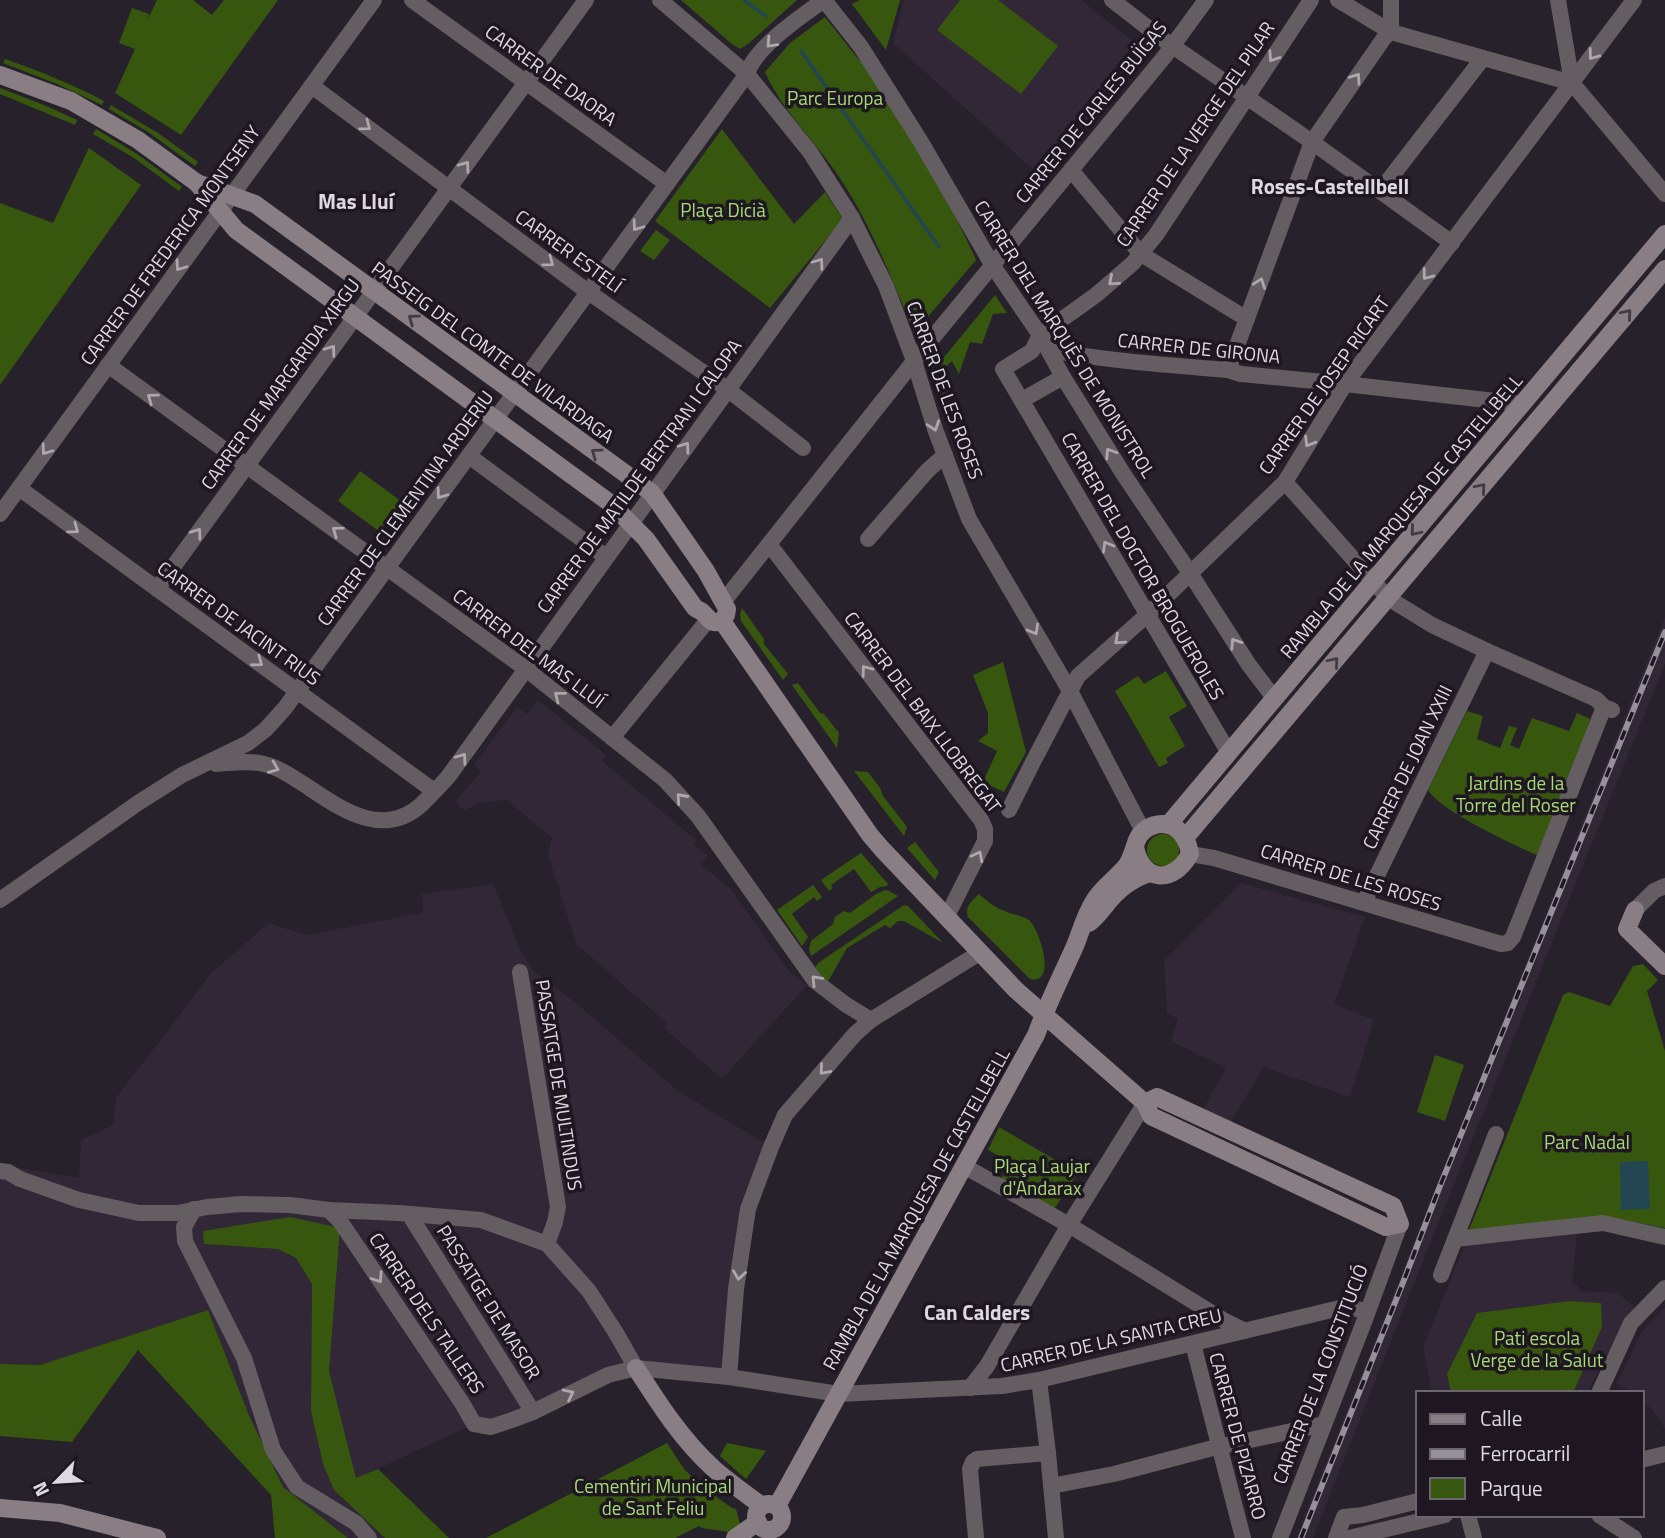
<svg xmlns="http://www.w3.org/2000/svg" width="1665" height="1538" font-family="'Titillium Web',sans-serif">
<rect width="100%" height="100%" fill="#27212c"/>
<g fill="#312737">
<polygon points="904,0 1081,0 1149,54 1046,181 893,43"/>
<polygon points="1665,617 1665,663 1403,1311 1313,1538 1296,1538"/>
<polygon points="538,700 606,755 602,761 696,840 694,844 708,856 701,865 731,889 789,971 807,985 722,1079 664,1028 667,1023 577,945 548,855 552,838 507,800 478,803 467,810 461,808 457,803 458,798 481,772 474,765 517,707 528,714"/>
<polygon points="1241,883 1365,917 1334,1004 1374,1020 1350,1097 1263,1067 1229,1126 1201,1113 1226,1068 1171,1041 1178,1019 1167,1013 1164,961"/>
<polygon points="493,884 520,950 535,972 576,1003 678,1091 771,1147 750,1213 729,1377 636,1368 533,1412 474,1424 356,1479 329,1371 340,1228 204,1231 204,1244 278,1249 296,1258 312,1284 311,1411 334,1490 385,1538 348,1538 283,1487 248,1413 208,1310 40,1365 0,1364 0,1165 79,1178 81,1140 113,1125 116,1098 212,972 269,923 306,935 423,913 422,894"/>
<polygon points="1577,1231 1572,1285 1578,1286 1579,1291 1618,1293 1636,1308 1612,1346 1587,1393 1432,1393 1423,1346 1467,1240"/>
<polygon points="1665,1307 1665,1429 1653,1410 1642,1400 1642,1393 1632,1393 1617,1383 1641,1333"/>
</g>
<g fill="#37570e">
<polygon points="157,0 193,0 212,15 224,0 278,0 181,135 115,93 135,49 119,43 132,8 149,14 148,19"/>
<polygon points="681,0 797,0 748,44 740,49 732,44"/>
<polygon points="860,0 900,0 886,50 852,4"/>
<polygon points="960,0 998,0 1058,46 1021,94 937,30"/>
<path d="M825,17l34,43 3,-3c40,66 83,132 114,203l-55,65 -10,1c-22,-55 -44,-110 -78,-158 -23,-32 -52,-60 -68,-96l25,-29z"/>
<path d="M5,59c34,12 67,25 99,42l-2,4 -45,-21 -54,-21z"/>
<polygon points="0,88 44,105 77,120 75,125 0,94"/>
<polygon points="111,105 158,133 198,162 195,166 148,132 109,109"/>
<polygon points="96,129 137,154 182,187 179,191 134,158 93,134"/>
<polygon points="722,129 794,224 825,192 843,219 770,308 655,221"/>
<polygon points="89,148 141,185 0,385 0,203 53,223"/>
<polygon points="656,230 670,240 654,260 640,251"/>
<path d="M995,295l12,18 -14,1 -11,30 -12,-2 -11,32 -7,-13c-12,8 -14,20 -7,32l-5,3 -8,-24z"/>
<polygon points="360,471 402,502 380,532 338,501"/>
<polygon points="742,608 764,639 764,644 788,674 783,680 741,621 740,614"/>
<polygon points="1003,662 1026,752 1004,792 983,782 997,751 978,741 988,733 988,713 973,675"/>
<polygon points="1166,671 1187,706 1169,717 1185,746 1166,758 1168,763 1159,767 1115,691 1138,676 1144,684"/>
<polygon points="798,683 820,713 824,714 839,733 837,748 792,685"/>
<path d="M1467,711l16,5 -6,23 23,9 9,-22 8,2 -7,17 9,4 13,-31 37,13 8,-18 13,6 -26,80 -23,58c-25,-11 -101,-46 -113,-67z"/>
<polygon points="854,771 868,772 880,788 883,796 907,827 904,836"/>
<circle cx="1163" cy="850" r="16"/>
<polygon points="915,842 939,872 935,880 907,848"/>
<polygon points="861,853 888,884 887,886 880,887 871,892 854,869 831,885 833,888 829,891 821,880"/>
<polygon points="813,885 822,897 817,901 814,897 792,914 808,937 802,946 777,910"/>
<polygon points="885,890 889,891 898,896 811,956 809,949 811,941 833,924 835,917 844,911 850,913 876,894"/>
<path d="M979,894c7,6 15,13 23,16 8,4 19,5 27,10 10,8 29,65 1,59l-62,-62c-4,-11 5,-17 11,-23z"/>
<polygon points="904,905 908,906 943,943 904,921 898,921 890,928 885,925 847,948 826,985 815,968 818,963"/>
<polygon points="1643,964 1658,980 1647,991 1665,1051 1665,1228 1620,1219 1469,1230 1563,995 1569,992 1610,1006 1633,966"/>
<polygon points="1435,1055 1464,1065 1445,1121 1417,1112"/>
<polygon points="999,1127 1078,1173 1054,1209 1001,1179 1010,1162 988,1150"/>
<polygon points="290,1217 340,1228 329,1371 356,1478 378,1469 449,1538 385,1538 334,1490 323,1464 311,1411 312,1284 296,1258 278,1249 204,1244 203,1231"/>
<polygon points="1570,1301 1601,1303 1602,1327 1573,1393 1451,1393 1447,1374 1477,1313"/>
<polygon points="208,1310 248,1413 283,1487 348,1538 275,1538 271,1495 138,1350 72,1442 0,1436 0,1364 40,1365"/>
<polygon points="667,1443 684,1469 701,1486 732,1508 736,1509 740,1524 729,1532 702,1528 699,1526 675,1538 486,1538"/>
<polygon points="727,1443 766,1451 746,1479 720,1456"/>
</g>
<polygon fill="#224752" points="1648,1161 1650,1209 1621,1210 1620,1162"/>
<g fill="none" stroke-linecap="round" stroke-linejoin="round">
<g stroke="#224752" stroke-width="3.5">
<polyline points="744,0 766,16"/>
<polyline points="801,51 939,247"/>
</g>
<g stroke="#645d61" stroke-width="16">
<polyline points="412,0 667,184"/>
<polyline points="660,0 747,74 810,152 852,218 886,286 914,361 935,429 969,519 1070,691 1143,831"/>
<polyline points="824,0 861,47 921,142 993,266 1040,335 1063,377 1124,475 1190,573 1249,665 1274,698"/>
<polyline points="1112,0 1161,38 1312,142 1452,243"/>
<polyline points="1338,0 1391,32 1572,83 1665,194"/>
<polyline points="1558,0 1572,83"/>
<polyline points="1391,32 1391,0"/>
<polyline points="312,86 584,289 727,389 803,448"/>
<polyline points="1071,170 1141,254 1247,319"/>
<polyline points="1381,190 1483,58"/>
<path d="M1049,350c59,11 119,15 179,20l13,4 104,10 177,20"/>
<polyline points="108,365 526,669 665,780 698,816 815,981 845,1004 871,1020"/>
<polyline points="1228,370 1312,142 1384,38 1391,32"/>
<polyline points="1022,400 1063,377"/>
<polyline points="469,456 606,557"/>
<polyline points="1285,482 1388,598 1432,625 1487,651 1596,699 1604,707 1612,710"/>
<polyline points="19,488 434,791"/>
<polyline points="0,514 374,0"/>
<polyline points="868,539 927,471 945,455"/>
<polyline points="769,544 981,820 985,829 985,841 947,916"/>
<polyline points="157,589 586,0"/>
<polyline points="723,602 930,341 1165,56 1206,0"/>
<polyline points="612,738 708,620"/>
<polyline points="1229,753 1003,369 1032,351 1040,335 1096,295 1133,263 1156,235 1311,0"/>
<path d="M216,764c16,-1 33,-4 48,0 17,4 33,16 47,25 34,23 74,49 111,15 9,-9 18,-18 26,-27l404,-559"/>
<polyline points="1009,810 1033,762 1078,676 1147,615 1285,482 1345,384 1634,0"/>
<polyline points="1190,854 1214,858 1501,944 1508,943 1513,937 1604,707"/>
<path d="M0,900l138,-97 44,-28 66,-32 17,-13 20,-22 462,-634c8,-27 55,-58 77,-74"/>
<polyline points="1364,902 1487,651"/>
<polyline points="1635,910 1654,891 1665,886"/>
<polyline points="520,972 558,1207 555,1222 547,1244"/>
<polyline points="964,1166 1069,1225 1225,1321 1245,1331"/>
<polyline points="0,1171 8,1172 20,1179 79,1200 139,1213 178,1213 207,1207 241,1204 290,1205 329,1210 399,1213 481,1220 547,1244 589,1291 616,1333 636,1368"/>
<polyline points="194,1209 184,1227 185,1241 244,1358 273,1450 297,1487 356,1523 369,1538"/>
<polyline points="329,1210 340,1221 462,1403 474,1424 491,1427 512,1420 533,1412 608,1375 636,1368 729,1377 839,1394 1002,1386 1039,1380 1348,1306 1367,1312"/>
<polyline points="409,1214 533,1412"/>
<polyline points="1455,1239 1603,1223 1665,1237"/>
<polyline points="1441,1275 1496,1134"/>
<polyline points="1193,1344 1243,1538"/>
<polyline points="729,1377 736,1289 748,1209 771,1147 785,1115 855,1034 871,1020 981,952"/>
<polyline points="1039,1380 1048,1453 1056,1538"/>
<polyline points="970,1388 987,1366 1069,1225 1145,1103"/>
<polyline points="1599,1393 1631,1323 1665,1288"/>
<polyline points="1645,1459 1665,1454"/>
<polyline points="973,1462 970,1469 976,1538"/>
<polyline points="973,1462 977,1459 1048,1453"/>
<polyline points="1051,1486 1114,1474 1209,1449 1324,1424"/>
<polyline points="1468,1515 1474,1538"/>
<polyline points="1599,1515 1634,1538"/>
<polyline points="1280,1538 1364,1322 1400,1224"/>
<polyline points="1336,1538 1344,1517 1363,1515 1418,1501"/>
<polyline points="1349,1538 1445,1515"/>
</g>
<g stroke="#887e83" stroke-width="18">
<path d="M0,75l71,26 67,39 59,43 39,47 374,273 36,36 49,69c2,2 6,2 8,5 7,6 8,12 19,8"/>
<polyline points="197,183 255,204 652,493 706,571 727,609 726,615 722,621"/>
<polyline points="722,621 870,835 882,849 1016,990 1145,1103 1151,1116 1386,1227 1400,1224 1393,1206 1157,1097 1145,1103"/>
<polyline points="1168,825 1665,234"/>
<polyline points="1185,838 1665,269"/>
<polyline points="1635,910 1627,929 1665,966"/>
<path d="M1089,923c7,-5 11,-11 16,-17 12,-16 26,-27 45,-33"/>
<path d="M636,1368c23,36 46,72 78,101 15,13 32,25 48,37"/>
<circle cx="769" cy="1517" r="13"/>
<path d="M777,1506l259,-471c11,-30 26,-60 39,-89 6,-15 10,-31 19,-45 8,-14 23,-23 33,-36 5,-8 7,-17 10,-25 6,-14 24,-20 37,-13 10,6 14,15 16,27 -17,31 -48,28 -55,-7"/>
<polyline points="0,1508 60,1513 157,1538"/>
<polyline points="735,1538 758,1522"/>
</g>
<defs>
<polyline id="rail" points="1301,1538 1404,1280 1438,1191 1665,632"/>
</defs>
<use href="#rail" stroke="#959099" stroke-width="6"/>
<use href="#rail" stroke="#1e1722" stroke-width="3.5" stroke-dasharray="10" stroke-linecap="butt"/>
</g>
<defs><path id="oneway-chevron" d="M-2-3.5L2.5 0L-2 3.5" fill="none" stroke-width="1.6" stroke-linecap="round" stroke-linejoin="round" transform="scale(1.75)"/></defs>
<g stroke="#ada7ae">
<use href="#oneway-chevron" transform="translate(771 43) rotate(133)"/>
<use href="#oneway-chevron" transform="translate(1593 55) rotate(127)"/>
<use href="#oneway-chevron" transform="translate(1273 57) rotate(124)"/>
<use href="#oneway-chevron" transform="translate(1356 78) rotate(-55)"/>
<use href="#oneway-chevron" transform="translate(366 126) rotate(37)"/>
<use href="#oneway-chevron" transform="translate(465 166) rotate(-54)"/>
<use href="#oneway-chevron" transform="translate(637 226) rotate(126)"/>
<use href="#oneway-chevron" transform="translate(549 262) rotate(37)"/>
<use href="#oneway-chevron" transform="translate(819 263) rotate(-54)"/>
<use href="#oneway-chevron" transform="translate(180 266) rotate(126)"/>
<use href="#oneway-chevron" transform="translate(1427 275) rotate(127)"/>
<use href="#oneway-chevron" transform="translate(1113 281) rotate(139)"/>
<use href="#oneway-chevron" transform="translate(1260 283) rotate(-70)"/>
<use href="#oneway-chevron" transform="translate(331 350) rotate(-54)"/>
<use href="#oneway-chevron" transform="translate(152 398) rotate(-144)"/>
<use href="#oneway-chevron" transform="translate(934 426) rotate(72)"/>
<use href="#oneway-chevron" transform="translate(1309 442) rotate(121)"/>
<use href="#oneway-chevron" transform="translate(685 447) rotate(-54)"/>
<use href="#oneway-chevron" transform="translate(46 450) rotate(126)"/>
<use href="#oneway-chevron" transform="translate(1110 453) rotate(-122)"/>
<use href="#oneway-chevron" transform="translate(441 494) rotate(126)"/>
<use href="#oneway-chevron" transform="translate(74 529) rotate(36)"/>
<use href="#oneway-chevron" transform="translate(337 531) rotate(-144)"/>
<use href="#oneway-chevron" transform="translate(197 533) rotate(-54)"/>
<use href="#oneway-chevron" transform="translate(1107 546) rotate(-120)"/>
<use href="#oneway-chevron" transform="translate(1034 630) rotate(60)"/>
<use href="#oneway-chevron" transform="translate(1119 640) rotate(138)"/>
<use href="#oneway-chevron" transform="translate(1235 643) rotate(-123)"/>
<use href="#oneway-chevron" transform="translate(258 662) rotate(36)"/>
<use href="#oneway-chevron" transform="translate(866 670) rotate(-127)"/>
<use href="#oneway-chevron" transform="translate(559 696) rotate(-142)"/>
<use href="#oneway-chevron" transform="translate(462 758) rotate(-54)"/>
<use href="#oneway-chevron" transform="translate(274 768) rotate(22)"/>
<use href="#oneway-chevron" transform="translate(681 798) rotate(-132)"/>
<use href="#oneway-chevron" transform="translate(978 856) rotate(-63)"/>
<use href="#oneway-chevron" transform="translate(816 980) rotate(-134)"/>
<use href="#oneway-chevron" transform="translate(824 1070) rotate(131)"/>
<use href="#oneway-chevron" transform="translate(739 1275) rotate(98)"/>
<use href="#oneway-chevron" transform="translate(378 1278) rotate(56)"/>
<use href="#oneway-chevron" transform="translate(569 1394) rotate(-26)"/>
</g>
<g stroke="#433b44">
<use href="#oneway-chevron" transform="translate(1627 314) rotate(-50)"/>
<use href="#oneway-chevron" transform="translate(413 319) rotate(-144)"/>
<use href="#oneway-chevron" transform="translate(596 453) rotate(-144)"/>
<use href="#oneway-chevron" transform="translate(1481 488) rotate(-50)"/>
<use href="#oneway-chevron" transform="translate(1415 531) rotate(130)"/>
<use href="#oneway-chevron" transform="translate(1334 662) rotate(-50)"/>
</g>
<g text-anchor="middle" stroke-width="7" stroke-linejoin="round" paint-order="stroke">
<g font-size="19" fill="#ddd9e1" stroke="#1e1722">
<text transform="translate(551 75) rotate(36)" y="7">CARRER DE DAORA</text>
<text transform="translate(1091 112) rotate(-51)" y="7">CARRER DE CARLES BUÏGAS</text>
<text transform="translate(1195 134) rotate(-56)" y="7">CARRER DE LA VERGE DEL PILAR</text>
<text transform="translate(170 245) rotate(-54)" y="7">CARRER DE FREDERICA MONTSENY</text>
<text transform="translate(569 251) rotate(36)" y="7">CARRER ESTELÍ</text>
<text transform="translate(1065 339) rotate(58)" y="7">CARRER DEL MARQUÈS DE MONISTROL</text>
<text transform="translate(1199 348) rotate(6)" y="7">CARRER DE GIRONA</text>
<text transform="translate(493 352) rotate(36)" y="7">PASSEIG DEL COMTE DE VILARDAGA</text>
<text transform="translate(280 384) rotate(-54)" y="7">CARRER DE MARGARIDA XIRGU</text>
<text transform="translate(1324 385) rotate(-55)" y="7">CARRER DE JOSEP RICART</text>
<text transform="translate(945 390) rotate(70)" y="7">CARRER DE LES ROSES</text>
<text transform="translate(639 476) rotate(-54)" y="7">CARRER DE MATILDE BERTRAN I CALOPA</text>
<text transform="translate(405 508) rotate(-54)" y="7">CARRER DE CLEMENTINA ARDERIU</text>
<text transform="translate(1401 516) rotate(-50)" y="7">RAMBLA DE LA MARQUESA DE CASTELLBELL</text>
<text transform="translate(1143 566) rotate(60)" y="7">CARRER DEL DOCTOR BROGUEROLES</text>
<text transform="translate(239 623) rotate(36)" y="7">CARRER DE JACINT RIUS</text>
<text transform="translate(529 648) rotate(37)" y="7">CARRER DEL MAS LLUÍ</text>
<text transform="translate(923 712) rotate(53)" y="7">CARRER DEL BAIX LLOBREGAT</text>
<text transform="translate(1407 767) rotate(-64)" y="7">CARRER DE JOAN XXIII</text>
<text transform="translate(1351 877) rotate(17)" y="7">CARRER DE LES ROSES</text>
<text transform="translate(559 1085) rotate(81)" y="7">PASSATGE DE MULTINDUS</text>
<text transform="translate(916 1209) rotate(-61)" y="7">RAMBLA DE LA MARQUESA DE CASTELLBELL</text>
<text transform="translate(489 1302) rotate(58)" y="7">PASSATGE DE MASOR</text>
<text transform="translate(427 1313) rotate(56)" y="7">CARRER DELS TALLERS</text>
<text transform="translate(1111 1340) rotate(-13)" y="7">CARRER DE LA SANTA CREU</text>
<text transform="translate(1320 1374) rotate(-69)" y="7">CARRER DE LA CONSTITUCIÓ</text>
<text transform="translate(1238 1436) rotate(75)" y="7">CARRER DE PIZARRO</text>
</g>
<g font-size="19" fill="#a7dc72" stroke="#1e1722">
<text x="835" y="105">Parc Europa</text>
<text x="723" y="217">Plaça Dicià</text>
<text x="1516" y="790">Jardins de la<tspan x="1516" dy="22">Torre del Roser</tspan></text>
<text x="1587" y="1149">Parc Nadal</text>
<text x="1042" y="1173">Plaça Laujar<tspan x="1042" dy="22">d'Andarax</tspan></text>
<text x="1537" y="1345">Pati escola<tspan x="1537" dy="22">Verge de la Salut</tspan></text>
<text x="653" y="1493">Cementiri Municipal<tspan x="653" dy="22">de Sant Feliu</tspan></text>
</g>
<g font-size="21" font-weight="bold" fill="#ddd9e1" stroke="#1e1722">
<text x="1330" y="194">Roses-Castellbell</text>
<text x="356" y="209">Mas Lluí</text>
<text x="977" y="1320">Can Calders</text>
</g>
</g>
<rect x="1416" y="1391" width="228" height="126" fill="#1e1722" stroke="#6a656e" stroke-width="2"/>
<rect x="1430" y="1414" width="35" height="10" fill="#887e83" stroke="#6a656e" stroke-width="2"/>
<text x="1480" y="1426" font-size="21" fill="#ddd9e1">Calle</text>
<rect x="1430" y="1449" width="35" height="10" fill="#959099" stroke="#6a656e" stroke-width="2"/>
<text x="1480" y="1461" font-size="21" fill="#ddd9e1">Ferrocarril</text>
<rect x="1430" y="1478" width="35" height="21" fill="#37570e" stroke="#6a656e" stroke-width="2"/>
<text x="1480" y="1496" font-size="21" fill="#ddd9e1">Parque</text>
<g transform="translate(56 1482) rotate(245)" stroke="#1e1722" stroke-width="5" paint-order="stroke">
<path d="M0-5L12 26L0 18L-12 26Z" fill="#ddd9e1"/>
<text y="-10" font-size="19" font-weight="bold" text-anchor="middle" fill="#ddd9e1">N</text>
</g>
</svg>
